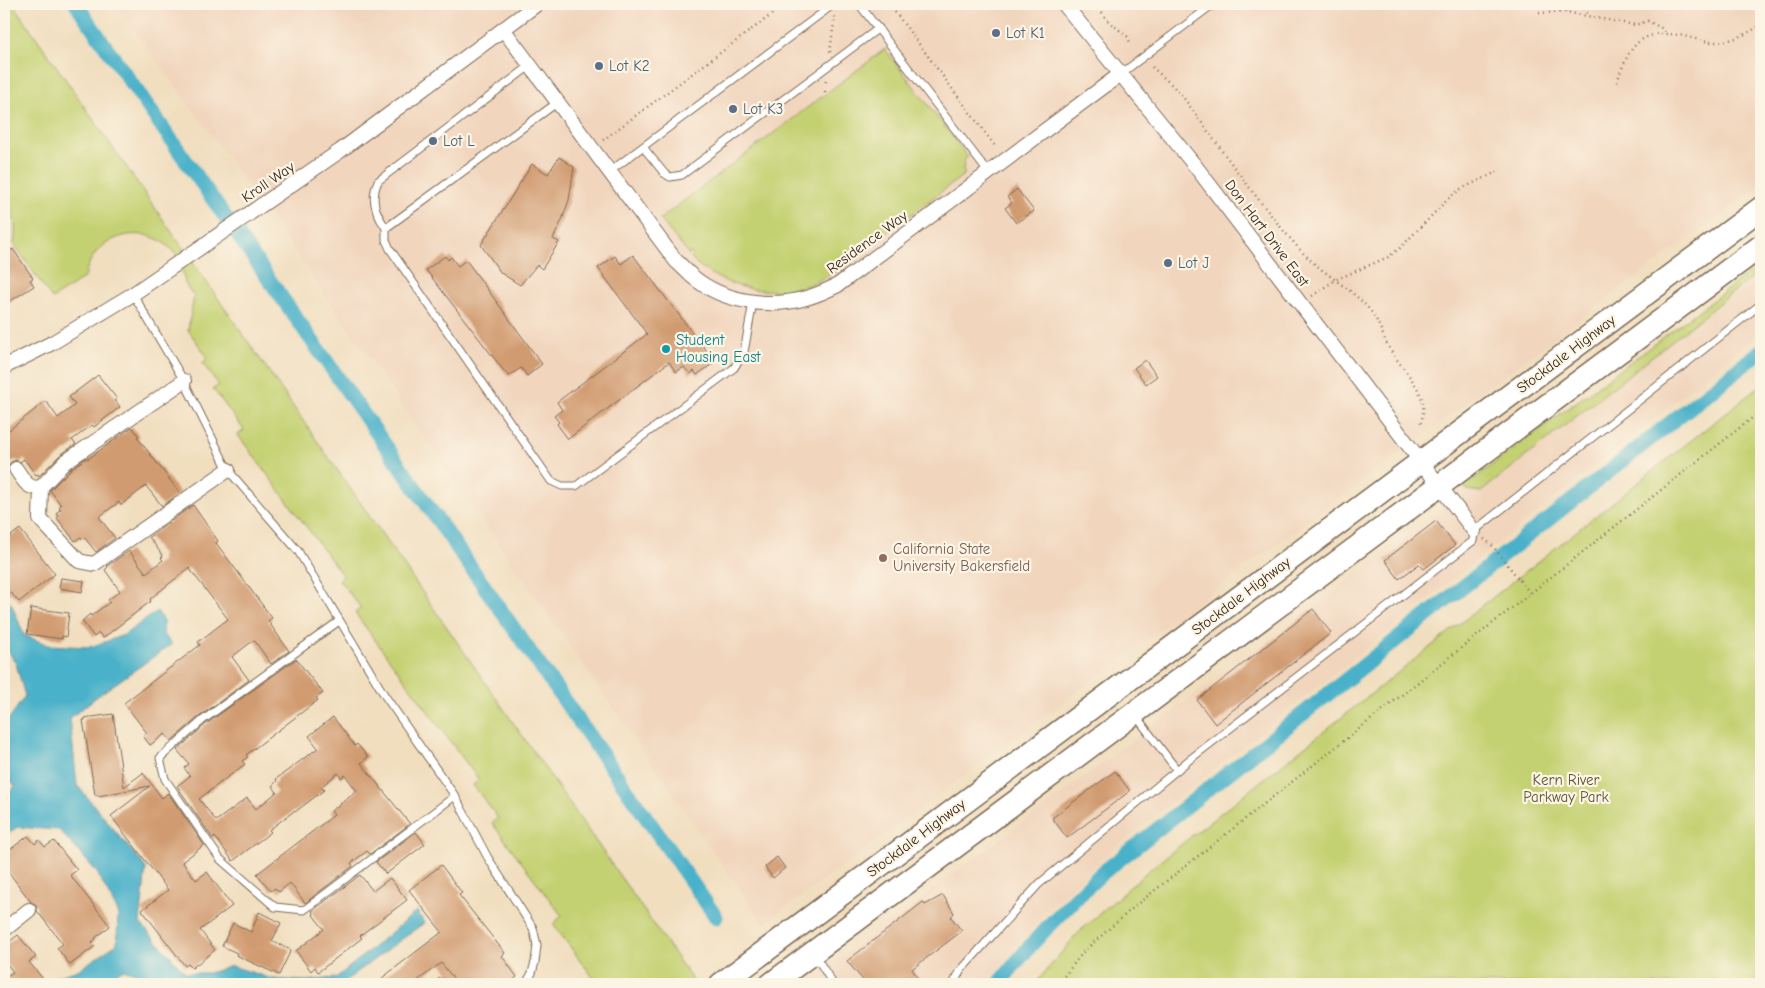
<svg xmlns="http://www.w3.org/2000/svg" width="1765" height="988" font-family="'Comic Neue',sans-serif">
<rect width="100%" height="100%" fill="#fcf5e5"/>
<filter id="ink" filterUnits="userSpaceOnUse"><feTurbulence type="fractalNoise" baseFrequency=".02" numOctaves="2"/><feDisplacementMap in="SourceGraphic" scale="10" xChannelSelector="R" yChannelSelector="G"/><feConvolveMatrix kernelMatrix="1 2 1 2 8 2 1 2 1" color-interpolation-filters="sRGB"/></filter>
<filter id="wash" filterUnits="userSpaceOnUse"><feTurbulence type="fractalNoise" baseFrequency=".0096" numOctaves="4" result="noise"/><feDisplacementMap in="SourceGraphic" scale="20" xChannelSelector="R" yChannelSelector="G"/><feGaussianBlur stdDeviation="1.12" result="paint"/><feColorMatrix in="noise" values="0 0 0 0 0 0 0 0 0 0 0 0 0 0 0 0 0 1.4 0 .05"/><feComposite in="paint" operator="in"/></filter>
<g filter="url(#wash)">
<rect width="100%" height="100%" fill="#f1debf"/>
<g fill="#f1d5bd">
<polygon points="115,4 1761,4 1761,185 764,924 254,193"/>
<polygon points="1761,275 1761,332 1489,551 1112,850 1047,910 985,984 805,984"/>
</g>
<g fill="#c4d172" stroke="#807e48">
<path d="M4,4h9l680,977 -4,3h-91l-45,-60 9,-8 -70,-93 6,-5 -25,-33 6,-5 -124,-167 6,-5 -22,-28 4,-4 -105,-141 6,-5 -31,-41 6,-4 -17,-22 6,-5 -20,-28 6,-34c-3,-4 -8,-9 -9,-13 -3,-13 -4,-24 -14,-34 -29,-29 -80,-12 -86,28l-33,22 -38,-55c3,-17 1,-30 -10,-44z"/>
<path d="M885,49l83,108 -4,3 -1,11 2,3 -123,92c-10,8 -21,14 -33,19 -39,13 -90,3 -118,-27l2,-3 -2,-2 -2,2 -29,-36z"/>
<polygon points="1761,264 1761,270 1481,492 1467,490 1464,486"/>
<polygon points="1761,385 1761,984 1035,984 1079,932 1149,870"/>
</g>
<polygon fill="#4ab1c9" stroke="#426e74" points="4,594 12,605 24,635 48,645 90,647 124,635 157,611 164,622 163,634 172,644 99,695 70,718 77,785 146,868 140,923 186,973 208,973 232,966 272,979 306,981 336,978 417,911 424,923 353,975 344,984 148,984 140,975 124,969 97,984 50,984 55,977 78,970 117,944 118,912 96,871 59,830 17,827 4,837 4,799 15,786 4,772 4,726 25,696 16,664 4,644"/>
<g fill="none" stroke-linecap="round" stroke-linejoin="round">
<g stroke="#4ab1c9" stroke-width="15">
<polyline points="76,4 716,917"/>
<path d="M999,984c32,-42 64,-74 102,-110l660,-523"/>
</g>
</g>
<g id="blocks">
<g fill="#d19b71">
<polygon points="559,157 574,167 569,200 562,220 553,239 559,242 542,269 537,265 520,285 501,273 481,245 532,164 548,174"/>
<polygon points="1017,189 1034,211 1016,223 1005,208 1012,203 1007,197"/>
<polygon points="13,249 33,278 30,280 34,286 4,305 4,255"/>
<polygon points="633,255 715,362 697,375 694,371 690,374 684,367 676,372 669,362 568,439 557,424 559,422 554,416 562,410 557,402 647,334 598,268 615,256 621,264"/>
<polygon points="445,256 448,260 451,257 458,266 466,260 542,364 527,376 521,368 509,376 504,371 426,270"/>
<polygon points="1145,360 1157,376 1146,384 1134,368"/>
<polygon points="98,375 117,399 115,400 120,407 94,427 92,425 72,440 76,444 59,456 39,476 38,474 36,475 24,459 20,462 16,460 11,462 8,466 8,471 4,475 4,434 46,401 58,418 75,405 69,397"/>
<polygon points="132,427 139,436 137,437 180,493 162,506 146,486 121,505 119,502 99,517 115,538 96,552 84,537 82,539 81,537 75,541 57,518 59,516 56,513 61,509 59,507 61,505 50,490 71,469 86,458 88,459"/>
<polygon points="193,505 218,541 216,543 272,618 268,621 289,651 271,664 254,640 232,657 249,680 200,716 171,741 165,734 150,745 143,736 147,733 124,703 200,645 198,642 228,619 189,568 150,599 151,601 103,638 99,633 94,637 82,621 90,614 91,616 110,602 108,600 120,591 105,570 108,567 107,566 129,551 146,573 163,560 161,558 163,556 149,537"/>
<polygon points="1436,521 1455,545 1424,569 1419,564 1399,579 1385,560"/>
<polygon points="20,529 55,574 19,602 11,593 9,594 4,587 4,541"/>
<polygon points="61,578 84,581 82,592 59,588"/>
<polygon points="31,608 69,613 66,637 62,636 62,639 27,634"/>
<polygon points="1313,609 1331,633 1215,724 1197,700"/>
<polygon points="296,659 323,693 316,698 318,700 246,755 248,757 242,761 245,764 199,799 216,821 247,798 256,809 277,792 272,786 277,781 276,779 318,748 309,736 333,717 355,746 357,744 368,757 361,763 410,824 370,854 367,851 351,863 353,866 305,903 290,883 279,892 275,888 271,891 257,874 334,815 331,811 357,791 345,775 341,778 338,773 321,787 324,790 295,812 294,811 269,830 271,832 233,861 215,837 213,839 177,786 190,776 184,768 189,764 177,750 206,724"/>
<polygon points="113,714 124,787 143,773 162,798 168,793 204,845 182,862 196,880 207,872 232,906 200,930 215,950 192,968 188,964 185,966 142,910 168,890 111,816 150,786 98,796 98,795 95,795 83,720 85,720 85,718"/>
<polygon points="1115,771 1130,791 1067,838 1052,818"/>
<polygon points="416,832 425,844 386,874 376,862"/>
<polygon points="28,836 35,844 39,840 45,847 54,841 77,870 70,875 110,926 95,938 96,939 92,943 95,946 70,965 57,948 63,944 37,911 36,905 31,902 4,866 4,854"/>
<polygon points="777,857 785,868 773,878 765,867"/>
<polygon points="441,865 462,893 459,895 505,953 502,956 517,977 508,984 458,984 441,963 413,984 387,984 382,978 442,932 409,890"/>
<polygon points="360,875 373,891 390,878 407,900 362,934 360,936 362,938 318,972 315,967 311,971 296,951 324,929 313,915 314,914 312,911"/>
<polygon points="943,895 954,913 951,917 962,931 912,969 922,984 866,984 847,961 923,902 925,905"/>
<polygon points="259,912 281,923 272,941 291,950 279,975 236,955 237,953 222,946 233,923 251,932"/>
<polygon points="18,935 36,957 29,962 43,979 36,984 4,984 4,978 13,972 4,960 4,946"/>
</g>
</g>
</g>
<g filter="url(#ink)">
<use href="#blocks" fill-opacity="0" stroke="#7b6956" stroke-width="1"/>
<g fill="none" stroke-linecap="round" stroke-linejoin="round">
<defs>
<g id="service">
<polyline points="859,4 988,172"/>
<path d="M531,65l-153,116c-8,17 -3,32 8,47l172,-126"/>
<polyline points="1122,73 1208,8 1216,4"/>
<polyline points="643,147 664,173 670,177 682,175 879,28"/>
<polyline points="609,172 834,4"/>
<polyline points="386,228 386,240 390,249 551,481 562,486 576,486 734,368 744,352 753,302"/>
<polyline points="133,294 184,381 228,470 298,551 385,696 455,796 488,858 533,928 537,945 535,962 532,973 526,984"/>
<polyline points="339,621 203,720 160,758 165,779 220,859 275,907 304,910 455,796"/>
<polyline points="1136,716 1177,770"/>
<polyline points="815,955 833,984"/>
<polyline points="441,982 443,984"/>
<polyline points="953,984 961,970 1039,884 1189,760 1473,541 1474,531 1761,304"/>
</g>
<g id="minor">
<polyline points="1064,4 1196,167 1474,531"/>
<path d="M503,29l173,232c6,5 11,11 17,16 30,25 76,32 113,21 11,-3 22,-8 32,-13l284,-212"/>
<polyline points="4,367 52,343 133,294 340,151 537,4"/>
<polyline points="184,381 65,462 41,487 40,519 79,561 94,564 228,470"/>
<path d="M16,469c7,10 12,22 25,18"/>
<polyline points="4,930 29,910"/>
</g>
<g id="primary">
<polyline points="721,984 1761,208"/>
<polyline points="771,984 1761,246"/>
</g>
</defs>
<use href="#service" stroke="#7b6956" stroke-width="9"/>
<use href="#minor" stroke="#7b6956" stroke-width="16"/>
<use href="#primary" stroke="#7b6956" stroke-width="25"/>
<g stroke="#7b6956" stroke-width="2.5" stroke-dasharray="1 4" stroke-linecap="butt">
<polyline points="889,4 995,146"/>
<polyline points="1096,4 1109,22 1127,36 1131,44"/>
<polyline points="1581,4 1589,16"/>
<polyline points="1566,12 1576,4"/>
<polyline points="1539,13 1566,12 1635,25 1648,21 1663,29 1666,33"/>
<polyline points="830,52 835,15"/>
<path d="M1152,67l21,19 10,11c38,52 76,107 120,156 20,21 47,34 66,56 9,10 13,25 19,37 10,19 31,36 35,58 1,8 -1,15 -3,22"/>
<path d="M1617,82c13,-38 23,-54 67,-46 9,2 20,6 30,6 18,0 32,-8 47,-17"/>
<polyline points="825,92 826,79"/>
<polyline points="603,140 786,4"/>
<polyline points="1312,296 1335,280 1388,257 1400,248 1450,197 1461,189 1501,170"/>
<polyline points="1484,539 1491,544 1530,593"/>
<polyline points="1058,984 1084,951 1135,906 1761,411"/>
</g>
<use href="#service" stroke="#fff" stroke-width="7"/>
<use href="#minor" stroke="#fff" stroke-width="14"/>
<use href="#primary" stroke="#fff" stroke-width="22"/>
</g>
</g>
<g fill="#5c6f8a" stroke="#fcf5e5" stroke-width="2">
<circle cx="996" cy="33" r="5"/>
<circle cx="599" cy="66" r="5"/>
<circle cx="733" cy="109" r="5"/>
<circle cx="433" cy="141" r="5"/>
<circle cx="1168" cy="263" r="5"/>
</g>
<circle fill="#0f9aa8" stroke="#fcf5e5" stroke-width="2" cx="666" cy="349" r="5"/>
<circle fill="#8d6e63" stroke="#fcf5e5" stroke-width="2" cx="883" cy="558" r="5"/>
<g text-anchor="middle" stroke-width="4.5" stroke-linejoin="round" paint-order="stroke">
<g font-size="15" fill="#4e5e75" stroke="#fcf5e5" text-anchor="start">
<text x="1006" y="38">Lot K1</text>
<text x="609" y="71">Lot K2</text>
<text x="743" y="114">Lot K3</text>
<text x="443" y="146">Lot L</text>
<text x="1178" y="268">Lot J</text>
</g>
<g font-size="15" fill="#3b2a1e" stroke="#fcf5e5">
<text transform="translate(268 182) rotate(-34)" y="5">Kroll Way</text>
<text transform="translate(1267 233) rotate(53)" y="5">Don Hart Drive East</text>
<text transform="translate(867 242) rotate(-36)" y="5">Residence Way</text>
<text transform="translate(1566 354) rotate(-37)" y="5">Stockdale Highway</text>
<text transform="translate(1241 596) rotate(-37)" y="5">Stockdale Highway</text>
<text transform="translate(916 838) rotate(-37)" y="5">Stockdale Highway</text>
</g>
<g font-size="15" fill="#0d838f" stroke="#fcf5e5" text-anchor="start">
<text x="676" y="345">Student<tspan x="676" dy="17">Housing East</tspan></text>
</g>
<g font-size="15" fill="#785e54" stroke="#fcf5e5" text-anchor="start">
<text x="893" y="554">California State<tspan x="893" dy="17">University Bakersfield</tspan></text>
</g>
<g font-size="15" fill="#5d5433" stroke="#fcf5e5">
<text x="1566" y="785">Kern River<tspan x="1566" dy="17">Parkway Park</tspan></text>
</g>
</g>
<rect width="1765" height="988" fill="none" stroke="#fcf5e5" stroke-width="20"/>
</svg>
